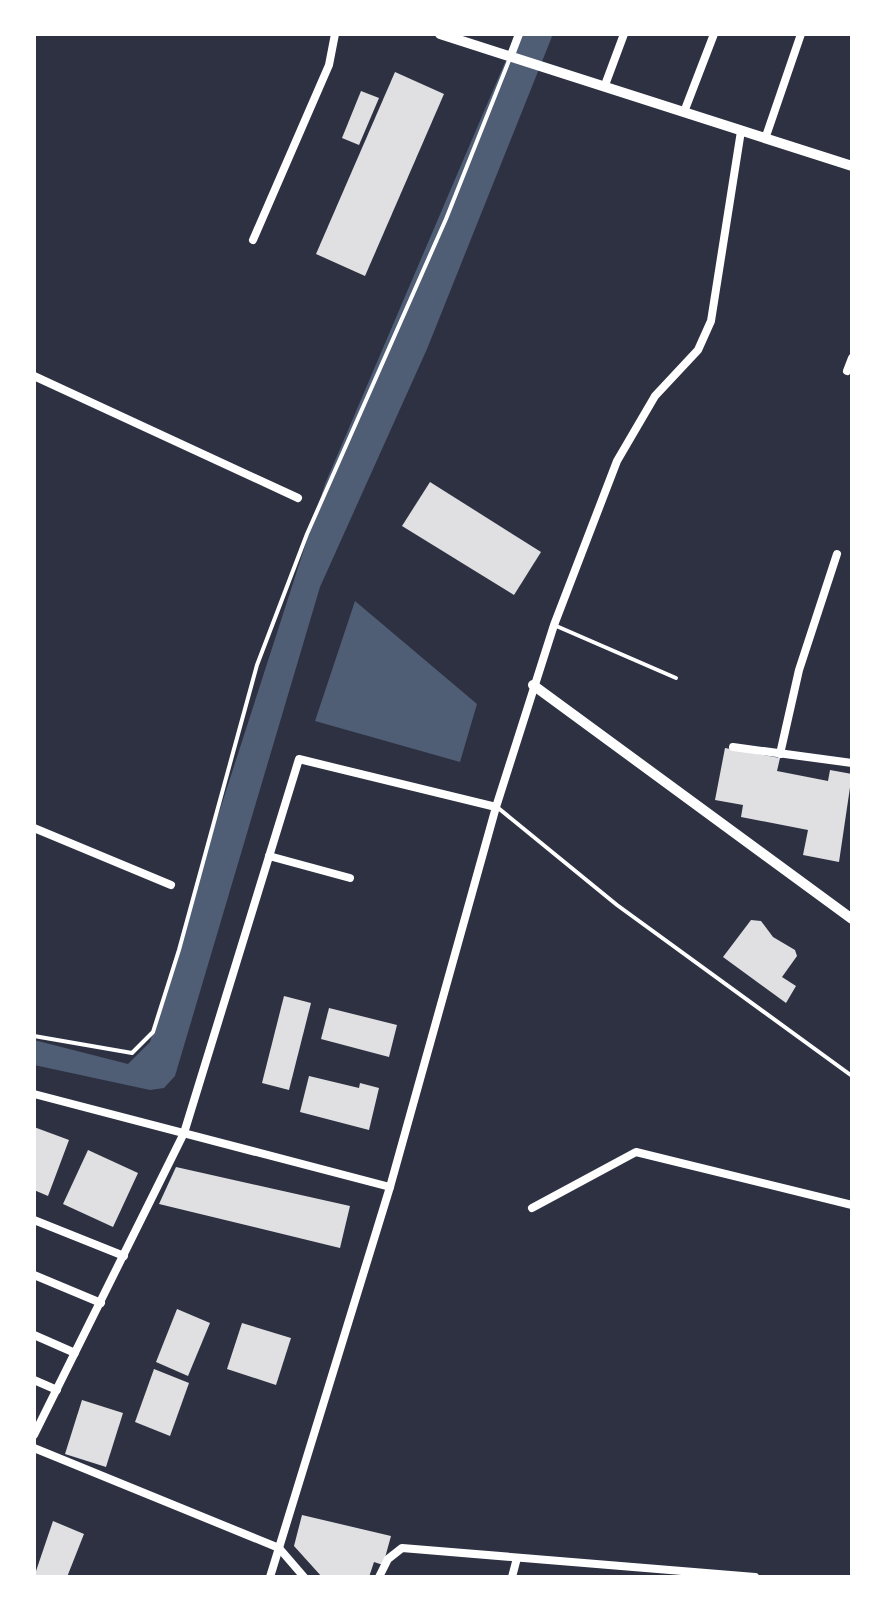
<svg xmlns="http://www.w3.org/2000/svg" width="886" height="1611" font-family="'Roboto Condensed',sans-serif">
<rect width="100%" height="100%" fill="#2d3142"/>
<g fill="#4f5d75">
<polygon points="517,34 553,34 427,349 320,587 175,1076 164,1088 150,1090 34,1065 34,1040 128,1064 150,1042 195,887 325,484"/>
<polygon points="355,601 477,704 460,762 315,721"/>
</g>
<g fill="#e0e0e3">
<polygon points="395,72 444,94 365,276 316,254"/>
<polygon points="361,91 379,98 359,145 342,138"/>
<polygon points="430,482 541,552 514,595 402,526"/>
<polygon points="725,748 780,758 777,771 828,781 830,770 852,774 839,862 803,855 808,830 741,817 743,805 715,800"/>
<polygon points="751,920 761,921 773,937 795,950 797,956 782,977 796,986 786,1003 723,957"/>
<polygon points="284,996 311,1003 289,1090 262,1083"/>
<polygon points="329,1008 397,1025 389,1057 321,1039"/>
<polygon points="309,1076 359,1088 360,1083 379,1088 369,1130 300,1112"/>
<polygon points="34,1127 69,1140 48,1196 34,1190"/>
<polygon points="88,1150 138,1173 113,1227 63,1204"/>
<polygon points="176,1167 350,1206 340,1248 159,1204"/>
<polygon points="177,1309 210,1323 188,1376 156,1362"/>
<polygon points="242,1323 291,1338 276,1385 227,1369"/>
<polygon points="154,1369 189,1383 170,1436 135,1422"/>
<polygon points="82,1400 123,1413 106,1467 65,1454"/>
<polygon points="302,1515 391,1536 383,1565 374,1562 369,1577 322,1577 294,1546"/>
<polygon points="53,1521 84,1534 67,1577 34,1577"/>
</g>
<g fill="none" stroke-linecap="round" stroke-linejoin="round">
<g stroke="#fff" stroke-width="4">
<polyline points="554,625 676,678"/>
<polyline points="497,807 617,905 852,1076"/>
<polyline points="34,1036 132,1053 153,1032 179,950 257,665 307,534 446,219 510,58"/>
</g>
<g stroke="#fff" stroke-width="8">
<polyline points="511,55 519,34"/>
<polyline points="605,85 624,34"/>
<polyline points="684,112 714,34"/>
<polyline points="765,139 801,34"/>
<polyline points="253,240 329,65 335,34"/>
<polyline points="847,371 852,358"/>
<polyline points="34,376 298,498"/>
<polyline points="733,747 852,763"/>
<polyline points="780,754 799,670 837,554"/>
<polyline points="34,828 171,885"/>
<polyline points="269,856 350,878"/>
<polyline points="34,1094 390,1187"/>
<polyline points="532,1208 636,1152 852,1205"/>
<polyline points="34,1220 124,1256"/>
<polyline points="34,1275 101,1303"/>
<polyline points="34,1335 75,1353"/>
<polyline points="34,1380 57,1390"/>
<polyline points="34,1435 184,1133 299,759 496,807"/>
<polyline points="34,1448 279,1548 304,1577"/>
<polyline points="270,1577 390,1187 496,807 554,625 617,461 655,396 698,350 711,321 741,131"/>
<polyline points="379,1577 388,1559 402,1548 755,1577"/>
<polyline points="512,1577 517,1558"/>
</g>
<g stroke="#fff" stroke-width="10">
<polyline points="440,34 852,166"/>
<polyline points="533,685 852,919"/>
</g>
</g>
<rect width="886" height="1611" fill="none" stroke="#ffffff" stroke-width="72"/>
</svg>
